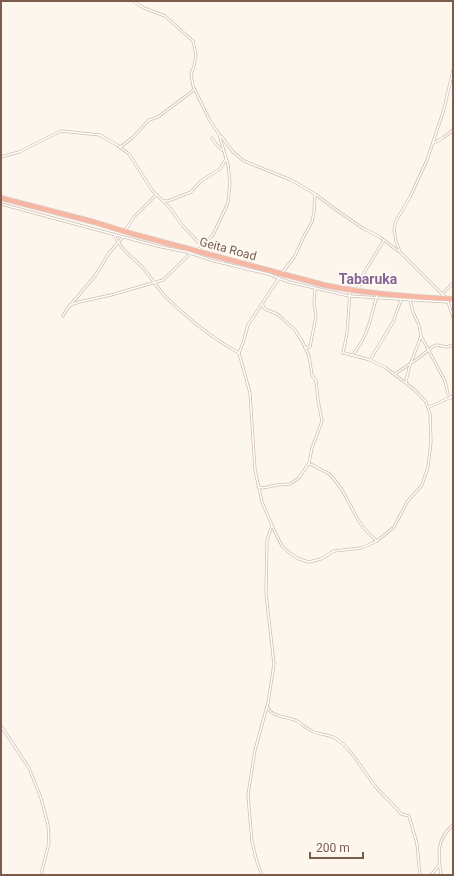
<svg xmlns="http://www.w3.org/2000/svg" width="454" height="876" font-family="Roboto,sans-serif">
<rect width="100%" height="100%" fill="#fdf6ec"/>
<g fill="none" stroke-linecap="round" stroke-linejoin="round">
<defs>
<g id="street">
<polyline points="133,1 144,8 165,16 193,41 196,55 194,66 191,74 193,86 209,119 219,134 228,165 230,182 228,203 213,235 198,250"/>
<polyline points="221,136 233,152 244,161 291,180 315,194 335,209 364,229 380,237 398,251"/>
<polyline points="212,138 216,144 222,150"/>
<polyline points="433,143 443,138 453,130"/>
<polyline points="119,147 122,146 133,137 149,120 158,117 194,90"/>
<polyline points="1,157 19,152 61,131 100,135 117,145 129,154 152,190 170,208 182,225 202,246"/>
<polyline points="164,201 168,201 191,192 201,181 220,169 226,159"/>
<polyline points="1,204 157,246 187,252 214,261 268,274 289,282 349,296 448,302"/>
<polyline points="125,231 133,218 156,195"/>
<path d="M114,234c5,14 17,22 27,32 9,9 15,20 23,29 23,23 46,42 75,58"/>
<polyline points="282,273 295,256 304,236 312,222 314,212 315,194"/>
<polyline points="358,289 365,271 384,240"/>
<polyline points="442,294 453,283"/>
<polyline points="445,297 400,252 396,241 394,229 396,221 410,197 427,160 444,109 453,70"/>
<polyline points="410,300 413,312 419,325 421,336 445,381 448,394 452,398"/>
<polyline points="448,302 453,317"/>
<polyline points="70,305 79,302 111,295 163,280 191,253"/>
<polyline points="63,316 67,309 95,276 109,253 123,237"/>
<polyline points="305,348 310,347 316,316 314,303 315,289"/>
<polyline points="343,353 347,333 350,291"/>
<path d="M352,355c16,-17 19,-38 25,-60"/>
<polyline points="370,360 393,322 401,300"/>
<polyline points="395,374 420,357 432,347 437,345 447,347 453,345"/>
<polyline points="406,382 409,368 421,336"/>
<polyline points="429,407 451,397"/>
<path d="M309,464c6,1 6,3 11,5 2,2 5,2 8,4 15,13 22,34 32,50 5,7 11,13 17,18"/>
<polyline points="258,487 263,488 277,485 290,484 299,478 309,463 312,448 322,421 318,400 316,381 312,375 309,356 302,341 295,330 285,321 277,314 265,309 262,304"/>
<polyline points="272,526 282,546 291,554 299,559 309,562 321,559 334,551 361,548 377,541 394,527 407,502 422,485 428,467 431,442 430,414 426,402 415,390 386,368 370,360 344,353"/>
<path d="M267,707c6,11 20,9 30,14 5,3 10,8 15,10 7,4 16,3 23,7 17,10 29,35 41,49 8,10 18,17 25,27l8,2 8,28 3,31"/>
<polyline points="1,726 29,768 41,798 48,825 49,843 41,875"/>
<polyline points="262,875 257,862 252,842 248,795 255,750 268,703 274,664 266,594 267,540 272,525 262,502 255,470 250,393 239,353 243,343 248,325 279,278"/>
<polyline points="431,875 440,864"/>
<path d="M441,875c-3,-20 -5,-36 12,-50"/>
</g>
<path id="highway" d="M1,198l93,24 39,12 191,51c43,9 85,12 129,14"/>
</defs>
<use href="#street" stroke="#d1beb0" stroke-width="3"/>
<use href="#highway" stroke="#dad1cd" stroke-width="6"/>
<use href="#street" stroke="#fff" stroke-width="1.5"/>
<use href="#highway" stroke="#f7b7a3" stroke-width="4.5"/>
</g>
<g text-anchor="middle" stroke-width="3.5" stroke-linejoin="round" paint-order="stroke">
<g font-size="12" fill="#7a5c4d" stroke="#fffaf3">
<text transform="translate(228 249) rotate(15)" y="4">Geita Road</text>
</g>
<g font-size="14" font-weight="bold" fill="#846695" stroke="#fffaf3">
<text x="368" y="284">Tabaruka</text>
</g>
</g>
<rect width="454" height="876" fill="none" stroke="#7a5c4d" stroke-width="4"/>
<path d="M310 852v6h53v-6" fill="none" stroke="#7a5c4d" stroke-width="2"/>
<text x="316" y="852" font-size="12" fill="#7a5c4d" stroke="#fffaf3" stroke-width="3" paint-order="stroke">200 m</text>
</svg>
